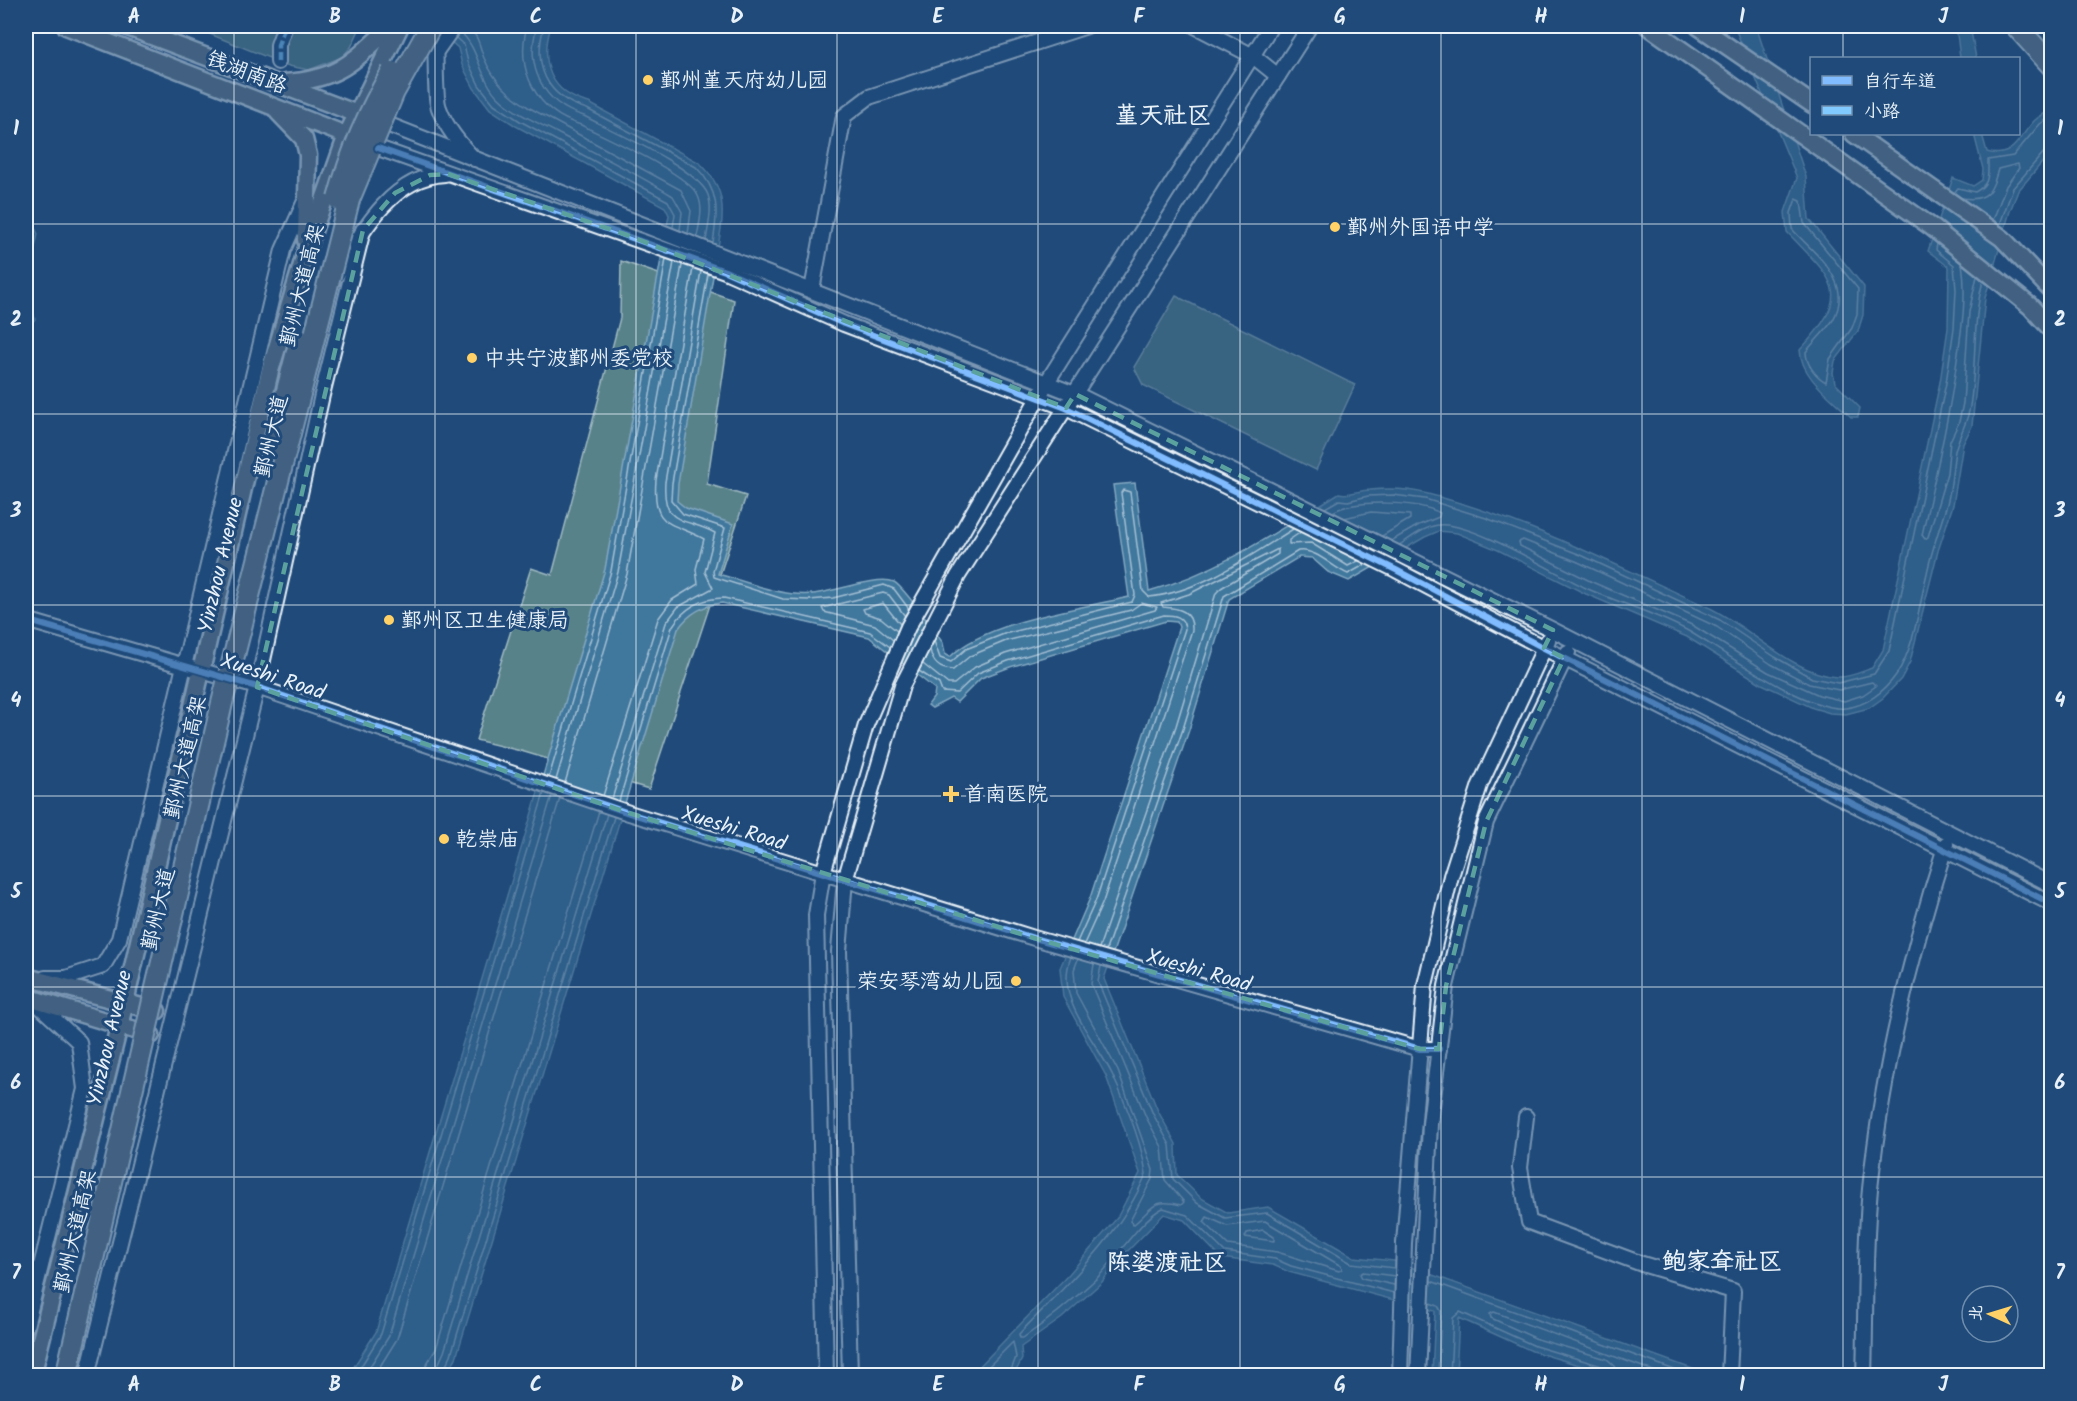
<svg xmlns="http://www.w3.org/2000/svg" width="2077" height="1401" font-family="Kalam,'LXGW WenKai TC',sans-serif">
<rect width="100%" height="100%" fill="#1f4a7a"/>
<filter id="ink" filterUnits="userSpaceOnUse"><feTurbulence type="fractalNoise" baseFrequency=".0167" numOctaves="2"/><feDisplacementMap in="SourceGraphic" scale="12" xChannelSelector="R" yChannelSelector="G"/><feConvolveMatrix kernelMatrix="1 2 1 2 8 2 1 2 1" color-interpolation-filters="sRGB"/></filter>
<g filter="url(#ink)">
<g fill="#58828a" stroke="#a0bac1" stroke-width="1.5">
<polygon points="190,26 361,26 351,47 342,57 309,70 289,66"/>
<polygon points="621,261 734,300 707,484 746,496 649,789 521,751 476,740 531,568 552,575 620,318"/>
<polygon points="1176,296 1355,385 1316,470 1143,385 1134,367"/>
</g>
<g fill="#40779d" stroke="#83a8c1" stroke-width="1.5">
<path d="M433,26h118c-11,36 -2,67 38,77l111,60c20,20 25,37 21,66l-43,255 -1,17 9,7 47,16 -15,50c30,8 63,23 95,20 21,-2 65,-19 81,-12 11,6 40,49 49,61l2,11 5,3c36,-36 128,-48 179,-60l-16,-112 22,-2 14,108c70,-19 129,-60 190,-98 11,3 19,-3 31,-3 18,-2 40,-1 58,4 98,25 190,72 282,114 40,19 81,65 127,69 11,1 24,-5 35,-9l11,-18 57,-268 8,-54 1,-61 -21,-16 25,-73 20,8 9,-6 1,-11 -9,-35h8l5,18c27,8 32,-16 48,-32 5,-4 11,-7 16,-11v43l-33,39 -8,20 -25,87 -13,128 -9,18 -10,61 -15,46 -28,111 -9,17 -18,19 -14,10 -23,6 -16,-1 -17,-5 -51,-24 -75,-47 -101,-43 -88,-44 -41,-17 -18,-2 -14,6 -76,44 -21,-9 -16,-14 -13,-1 -70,42 -40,131 -85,249 54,132 18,33 1,31 24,23 27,15 40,-6 86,50 40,4 315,114h-97l-80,-24 -73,-33 -3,57h-24l3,-64 -146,-39 -16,-7 -52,-7 -37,-38 -20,-6 -47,48 -15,20 -40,36 -41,29 1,12 -8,16h-43l98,-101 48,-56 23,-45 -34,-97 -43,-79 -3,-29 30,-70 89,-271 -2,-5 -11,-1 -156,46 -29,11 -24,24 -6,-4 -19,10 -4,-3 6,-8 1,-8 -66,-52 -147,-34c-19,2 -33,10 -44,26l-222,729 -10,17 -98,1 28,-44 229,-763 64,-354 -4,-8 -149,-81 -26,-17 -16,-21 -12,-23 -4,-17z"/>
<path d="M1734,26h22l50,151 3,42 55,68 -1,28 -5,16 -23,30 -2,12 2,10 25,25 -2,9h-7c-19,-19 -50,-39 -51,-67 54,-58 35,-68 -13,-118l-2,-20 12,-34z"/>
<polygon points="1956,26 1970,26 1976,58 1960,58"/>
<polygon points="35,228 38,234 26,287 35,319 29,326 28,336 26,337 26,259"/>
</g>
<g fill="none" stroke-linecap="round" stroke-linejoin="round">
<g stroke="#a5c0d4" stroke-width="1.5">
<path d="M467,26c12,10 12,19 17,32 10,23 24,36 44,49l153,83 10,21 -3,23"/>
<path d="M527,26c-12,44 9,86 54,99 24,12 108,49 117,71 6,13 1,28 -1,41"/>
<path d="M537,26c-12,40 5,78 47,90 28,15 114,52 124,79 5,14 0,31 -2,46"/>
<path d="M544,26c-11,39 1,71 43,83l109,58c24,24 22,45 17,76"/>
<path d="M460,32c19,15 19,47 39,66 16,16 41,25 60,36 38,20 77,39 114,62l9,16 -2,18"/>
<polyline points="456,38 464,45 468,62 479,85 494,104 520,121 668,201 675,214 673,227"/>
<path d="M1954,193l4,-5 17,4c15,-8 13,-16 13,-32l25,-4 27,-32 12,-8"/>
<path d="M1962,198c27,4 30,-8 36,-29l20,-5 1,4 -13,18 -13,34"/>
<path d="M1796,199l5,2 3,22 54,66 -1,25 -5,14 -22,31 -4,23c-10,-5 -20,-18 -20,-30 8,-11 19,-20 27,-32 22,-39 -19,-66 -41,-91l-1,-16z"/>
<polyline points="2000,224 2013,188 2045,151 2052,149"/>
<path d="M1962,263c5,32 0,65 -5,97 -8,59 -22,117 -35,175l3,4 3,-2 19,-64 3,-32 9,-19 4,-19 6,-91 8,-36"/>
<polyline points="708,274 672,483 671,500 683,514 725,528 713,571 714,577 783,599 809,600 833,598 884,585 894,589 909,609"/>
<polyline points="1325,508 1339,500 1348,501 1368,496 1393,495 1425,499 1486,518 1581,555 1720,620 1775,657 1812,678 1838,683 1874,674 1889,651 1946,383 1954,328 1956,290 1954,265 1936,250 1937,243"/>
<path d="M1333,512c21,-13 85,-11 107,1l-1,4 -20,8 -28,16"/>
<polyline points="1344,518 1371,512 1410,515 1410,519 1382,536"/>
<polyline points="1301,532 1289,540 1289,544 1311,543 1348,566 1358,561"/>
<polygon points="1523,540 1578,562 1717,627 1771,664 1809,684 1839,690 1872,682 1876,686 1863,695 1844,701 1819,695 1768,672 1692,625 1592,582 1520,546 1519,542"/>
<path d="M1399,545c12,-7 25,-18 39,-20 32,-5 118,49 150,64 34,15 70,25 102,43 34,20 118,80 155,76 21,-2 39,-16 51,-33 19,-28 23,-69 31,-102 5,-24 13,-46 20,-69 5,-18 5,-35 8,-53 4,-16 13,-29 15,-45 7,-42 2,-84 13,-125"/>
<polyline points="897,631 881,618 865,613 863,609 883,603 900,624"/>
<polyline points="893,640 875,625 824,612 822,608 883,593 889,595 905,616"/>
<path d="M934,641l6,17 11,4 15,-13 38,-15 128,-32 3,-7 -14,-102 2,-3 7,2 13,99 6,6c51,-5 101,-41 144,-68"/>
<path d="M923,664l25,20h6l21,-17 30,-13 150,-44 2,-3 -16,-4 -10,7 -125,31 -36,15 -17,14c-15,0 -21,-8 -23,-21"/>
<path d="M919,671l20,13 3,8 15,1 21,-20 30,-12 156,-46c11,0 20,1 21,14l-89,271 -19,42"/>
<polyline points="549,777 611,571 666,259"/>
<polyline points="556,780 618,572 674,262"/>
<polyline points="565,783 627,574 682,265"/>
<path d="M603,796l55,-177 14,-19 26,-16 -2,-15 8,-30c-33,-18 -52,-10 -48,-59l37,-212"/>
<path d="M612,799l54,-176 12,-16 35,-19 -8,-16 10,-39c-30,-16 -53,-6 -50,-51l36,-211"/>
<path d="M619,801l53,-174c12,-19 29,-29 52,-29l146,34 20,15"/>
<path d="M1084,944l19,-42 89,-272c1,-19 -13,-22 -29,-23l-2,-4 28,-9 89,-45v5l-57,34 -5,5 -40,133 -77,222"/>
<path d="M1106,950l77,-221 41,-133 74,-45c17,-3 34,16 50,23l18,-10"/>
<path d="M1071,957c-17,42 24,82 41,117 13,28 30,69 34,100 -26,63 -80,111 -127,160l1,4h3c26,-18 50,-38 73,-59 18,-17 45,-61 67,-71l24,7 38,37 50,7 16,7 103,27"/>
<path d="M1078,959l-4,11 2,23 42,78 35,99 -1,9 -22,42 3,4c21,-17 18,-27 48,-20l3,-3 -19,-22 -3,-33 -16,-30 -55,-133 3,-20"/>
<polyline points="1101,966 1098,982 1153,1114 1170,1145 1173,1179 1197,1203 1225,1218 1267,1213 1351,1263 1395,1268"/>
<polygon points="1207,1217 1227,1226 1265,1221 1341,1266 1342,1269 1339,1271 1277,1252 1228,1245 1204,1222"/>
<polygon points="1263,1230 1274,1237 1274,1241 1245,1237 1247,1233"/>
<polyline points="1431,1281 1691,1376"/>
<polyline points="1394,1285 1362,1278 1360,1274 1363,1272 1395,1276"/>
<polyline points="1430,1303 1438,1306 1441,1311 1438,1376"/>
<polyline points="355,1376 381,1334 544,793"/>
<polyline points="364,1376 389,1336 552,795"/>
<polyline points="374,1376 397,1339 560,798"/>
<polyline points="424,1376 426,1365 436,1349 599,811"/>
<polyline points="433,1376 444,1352 607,814"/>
<polyline points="441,1376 451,1355 614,817"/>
<polyline points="979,1376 1013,1342 1016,1357 1009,1376"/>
<polyline points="1450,1376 1453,1318 1460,1312 1535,1346 1605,1367 1609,1376"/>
<polyline points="1617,1376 1615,1366 1607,1359 1537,1339 1491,1318 1490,1314 1494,1312 1667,1376"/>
</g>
<defs>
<g id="minor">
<polyline points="1195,26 1253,56 1278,76"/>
<path d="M434,28c3,19 0,68 5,80 7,20 21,36 35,51"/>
<polyline points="437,50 454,26"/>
<polyline points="278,62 278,45 285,26"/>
<polyline points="389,125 1082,397 1553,630 2052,885"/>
<polyline points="378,148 725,271 844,324 1066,408 1396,570 1544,648 2052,904"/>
<path d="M334,279c26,-43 55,-102 111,-105"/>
<polyline points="812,290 844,116 869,97 1087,26"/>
<polyline points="26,620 257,687 629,813 1034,938 1420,1049 1439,1049"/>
<polyline points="45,978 66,978 103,966 119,939 283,250 305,201"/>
<polyline points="1526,1117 1520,1168 1529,1222 1642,1264 1733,1291 1729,1376"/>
<polyline points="26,1326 85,1089 79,1042 33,1000"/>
<polyline points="87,1376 257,687 322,395 363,230"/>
<polyline points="826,1376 816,915 823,873 866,725 908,627 1047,382 1271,26"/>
<polyline points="850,1376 839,951 845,880 902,686 958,576 1310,26"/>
<polyline points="1400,1376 1404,1243 1425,985 1451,876 1480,785 1548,640"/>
<polyline points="1418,1376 1430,1124 1446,986 1486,822 1568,652"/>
<path d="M1864,1376c2,-62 0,-125 6,-187 12,-117 40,-233 76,-345"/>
</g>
<g id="major">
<polyline points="66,26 356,139"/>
<polyline points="125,26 368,118"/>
<polyline points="1648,26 1933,228 2030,306 2052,330"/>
<polyline points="1698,26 1812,104"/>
<path d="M285,83c56,-4 68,-22 107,-57"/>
<polyline points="278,112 304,139 308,155 306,240"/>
<polyline points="1854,134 2002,238 2052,291"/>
<polyline points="26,977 157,1011"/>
<polyline points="26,997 151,1035"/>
<polyline points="32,1376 125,1002 270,371 306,251 347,135 400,26"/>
</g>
<polyline id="highway" points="2016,26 2052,66"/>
</defs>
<use href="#minor" stroke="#e8f1f8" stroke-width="18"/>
<use href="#major" stroke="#e8f1f8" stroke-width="21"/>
<use href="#highway" stroke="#e8f1f8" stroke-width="24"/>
<use href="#minor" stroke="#1f4a7a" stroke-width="14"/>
<use href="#major" stroke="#6d7d8c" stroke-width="16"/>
<use href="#highway" stroke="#6d7d8c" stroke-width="20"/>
<defs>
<g id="highway-bridge">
<path d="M338,199c12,-44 30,-87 54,-127"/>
<polyline points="272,449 300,340"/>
<polyline points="66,1376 222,703 349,200 394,92 431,26"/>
</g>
</defs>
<use href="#highway-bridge" stroke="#e8f1f8" stroke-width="24" stroke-linecap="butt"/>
<use href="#highway-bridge" stroke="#6d7d8c" stroke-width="20"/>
<polyline stroke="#80caff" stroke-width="4.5" stroke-dasharray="9 4.5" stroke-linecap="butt" points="278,62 278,45 285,26"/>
<defs>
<g id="cycleway">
<polyline points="378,148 725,271 844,324 1066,408 1396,570 1544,648 2052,904"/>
<polyline points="26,620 257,687 629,813 1034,938 1420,1049 1439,1049"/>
</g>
</defs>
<use href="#cycleway" stroke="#1f4a7a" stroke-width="10"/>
<use href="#cycleway" stroke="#80bcff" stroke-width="6"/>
</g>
</g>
<path d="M0 0H2077V1401H0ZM448,174l179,61 439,173 9,-14 478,236 -9,18 20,10 -78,164 -40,164 -7,63h-19l-386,-111 -405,-125 -372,-126 106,-457 32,-37 35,-18z" fill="#1f4a7a" fill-opacity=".55" fill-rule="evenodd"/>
<path fill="none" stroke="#5ba19e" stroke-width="4.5" stroke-dasharray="12 8" stroke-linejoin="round" d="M448,174l179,61 439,173 9,-14 478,236 -9,18 20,10 -78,164 -40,164 -7,63h-19l-386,-111 -405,-125 -372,-126 106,-457 32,-37 35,-18z"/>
<path fill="none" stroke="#e8f1f8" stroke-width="1.5" stroke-opacity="0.55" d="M234,26v1350M435,26v1350M636,26v1350M837,26v1350M1038,26v1350M1240,26v1350M1441,26v1350M1642,26v1350M1843,26v32M1843,134v1242M26,224h2026M26,414h2026M26,605h2026M26,796h2026M26,987h2026M26,1177h2026"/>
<g fill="#ffd166" stroke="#1f4a7a" stroke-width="2">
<circle cx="648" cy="80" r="6"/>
<circle cx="1335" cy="227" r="6"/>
<circle cx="472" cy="358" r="6"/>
<circle cx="389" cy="620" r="6"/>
<path d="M948 785h6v6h6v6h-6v6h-6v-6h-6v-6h6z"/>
<circle cx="444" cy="839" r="6"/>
<circle cx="1016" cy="981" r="6"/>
</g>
<g text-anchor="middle" stroke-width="6" stroke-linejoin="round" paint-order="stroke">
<g font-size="21" fill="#e8f1f8" stroke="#1f4a7a">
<text transform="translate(247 72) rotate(21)" y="7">钱湖南路</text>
<text transform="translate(302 285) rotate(-76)" y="7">鄞州大道高架</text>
<text transform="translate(271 436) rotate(-77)" y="7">鄞州大道</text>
<text transform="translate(220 565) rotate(-77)" y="7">Yinzhou Avenue</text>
<text transform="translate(273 676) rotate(18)" y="7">Xueshi Road</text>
<text transform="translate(185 757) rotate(-77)" y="7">鄞州大道高架</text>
<text transform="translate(734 828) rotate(17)" y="7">Xueshi Road</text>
<text transform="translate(158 909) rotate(-77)" y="7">鄞州大道</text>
<text transform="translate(1199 970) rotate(16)" y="7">Xueshi Road</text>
<text transform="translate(109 1038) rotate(-77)" y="7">Yinzhou Avenue</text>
<text transform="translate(75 1231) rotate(-77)" y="7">鄞州大道高架</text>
</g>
<g font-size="21" fill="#e8f1f8" stroke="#1f4a7a" text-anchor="start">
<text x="660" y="87">鄞州堇天府幼儿园</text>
<text x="1347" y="234">鄞州外国语中学</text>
<text x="484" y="365">中共宁波鄞州委党校</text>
<text x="401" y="627">鄞州区卫生健康局</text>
<text x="964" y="801">首南医院</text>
<text x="456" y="846">乾崇庙</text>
<text x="1004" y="988" text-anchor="end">荣安琴湾幼儿园</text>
</g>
<g font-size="24" font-weight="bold" fill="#e8f1f8" stroke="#1f4a7a">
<text x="1163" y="123">堇天社区</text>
<text x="1722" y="1269">鲍家耷社区</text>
<text x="1167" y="1270">陈婆渡社区</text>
</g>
</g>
<rect width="2077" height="1401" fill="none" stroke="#1f4a7a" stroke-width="66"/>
<rect x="1810" y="57" width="210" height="78" fill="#1f4a7a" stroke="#6f8dac" stroke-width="1.5"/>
<rect x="1822" y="76" width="30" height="9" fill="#80bcff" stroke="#6f8dac" stroke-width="1.5"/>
<text x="1864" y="87" font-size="18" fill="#e8f1f8">自行车道</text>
<rect x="1822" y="106" width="30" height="9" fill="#80caff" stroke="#6f8dac" stroke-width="1.5"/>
<text x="1864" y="117" font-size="18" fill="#e8f1f8">小路</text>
<g transform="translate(1990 1314) rotate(274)"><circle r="28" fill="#1f4a7a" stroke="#6f8dac" stroke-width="1.5"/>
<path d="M0-4.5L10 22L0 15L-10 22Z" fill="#ffd166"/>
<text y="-9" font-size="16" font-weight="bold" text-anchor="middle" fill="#e8f1f8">北</text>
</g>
<rect x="33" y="33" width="2011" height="1335" fill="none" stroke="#e8f1f8" stroke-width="2"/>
<g font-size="20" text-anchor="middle" font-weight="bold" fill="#e8f1f8">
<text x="134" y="23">A</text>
<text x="335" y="23">B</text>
<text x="536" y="23">C</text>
<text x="737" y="23">D</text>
<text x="938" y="23">E</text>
<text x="1139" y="23">F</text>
<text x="1340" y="23">G</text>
<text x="1541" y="23">H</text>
<text x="1742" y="23">I</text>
<text x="1943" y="23">J</text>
<text x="16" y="135">1</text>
<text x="2060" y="135">1</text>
<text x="16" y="326">2</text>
<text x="2060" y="326">2</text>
<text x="16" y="517">3</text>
<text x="2060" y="517">3</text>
<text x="16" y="707">4</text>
<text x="2060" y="707">4</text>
<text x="16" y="898">5</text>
<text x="2060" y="898">5</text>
<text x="16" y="1089">6</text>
<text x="2060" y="1089">6</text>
<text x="16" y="1279">7</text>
<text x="2060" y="1279">7</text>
<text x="134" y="1391">A</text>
<text x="335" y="1391">B</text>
<text x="536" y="1391">C</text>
<text x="737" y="1391">D</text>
<text x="938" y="1391">E</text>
<text x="1139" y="1391">F</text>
<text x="1340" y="1391">G</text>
<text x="1541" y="1391">H</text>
<text x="1742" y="1391">I</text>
<text x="1943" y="1391">J</text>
</g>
</svg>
